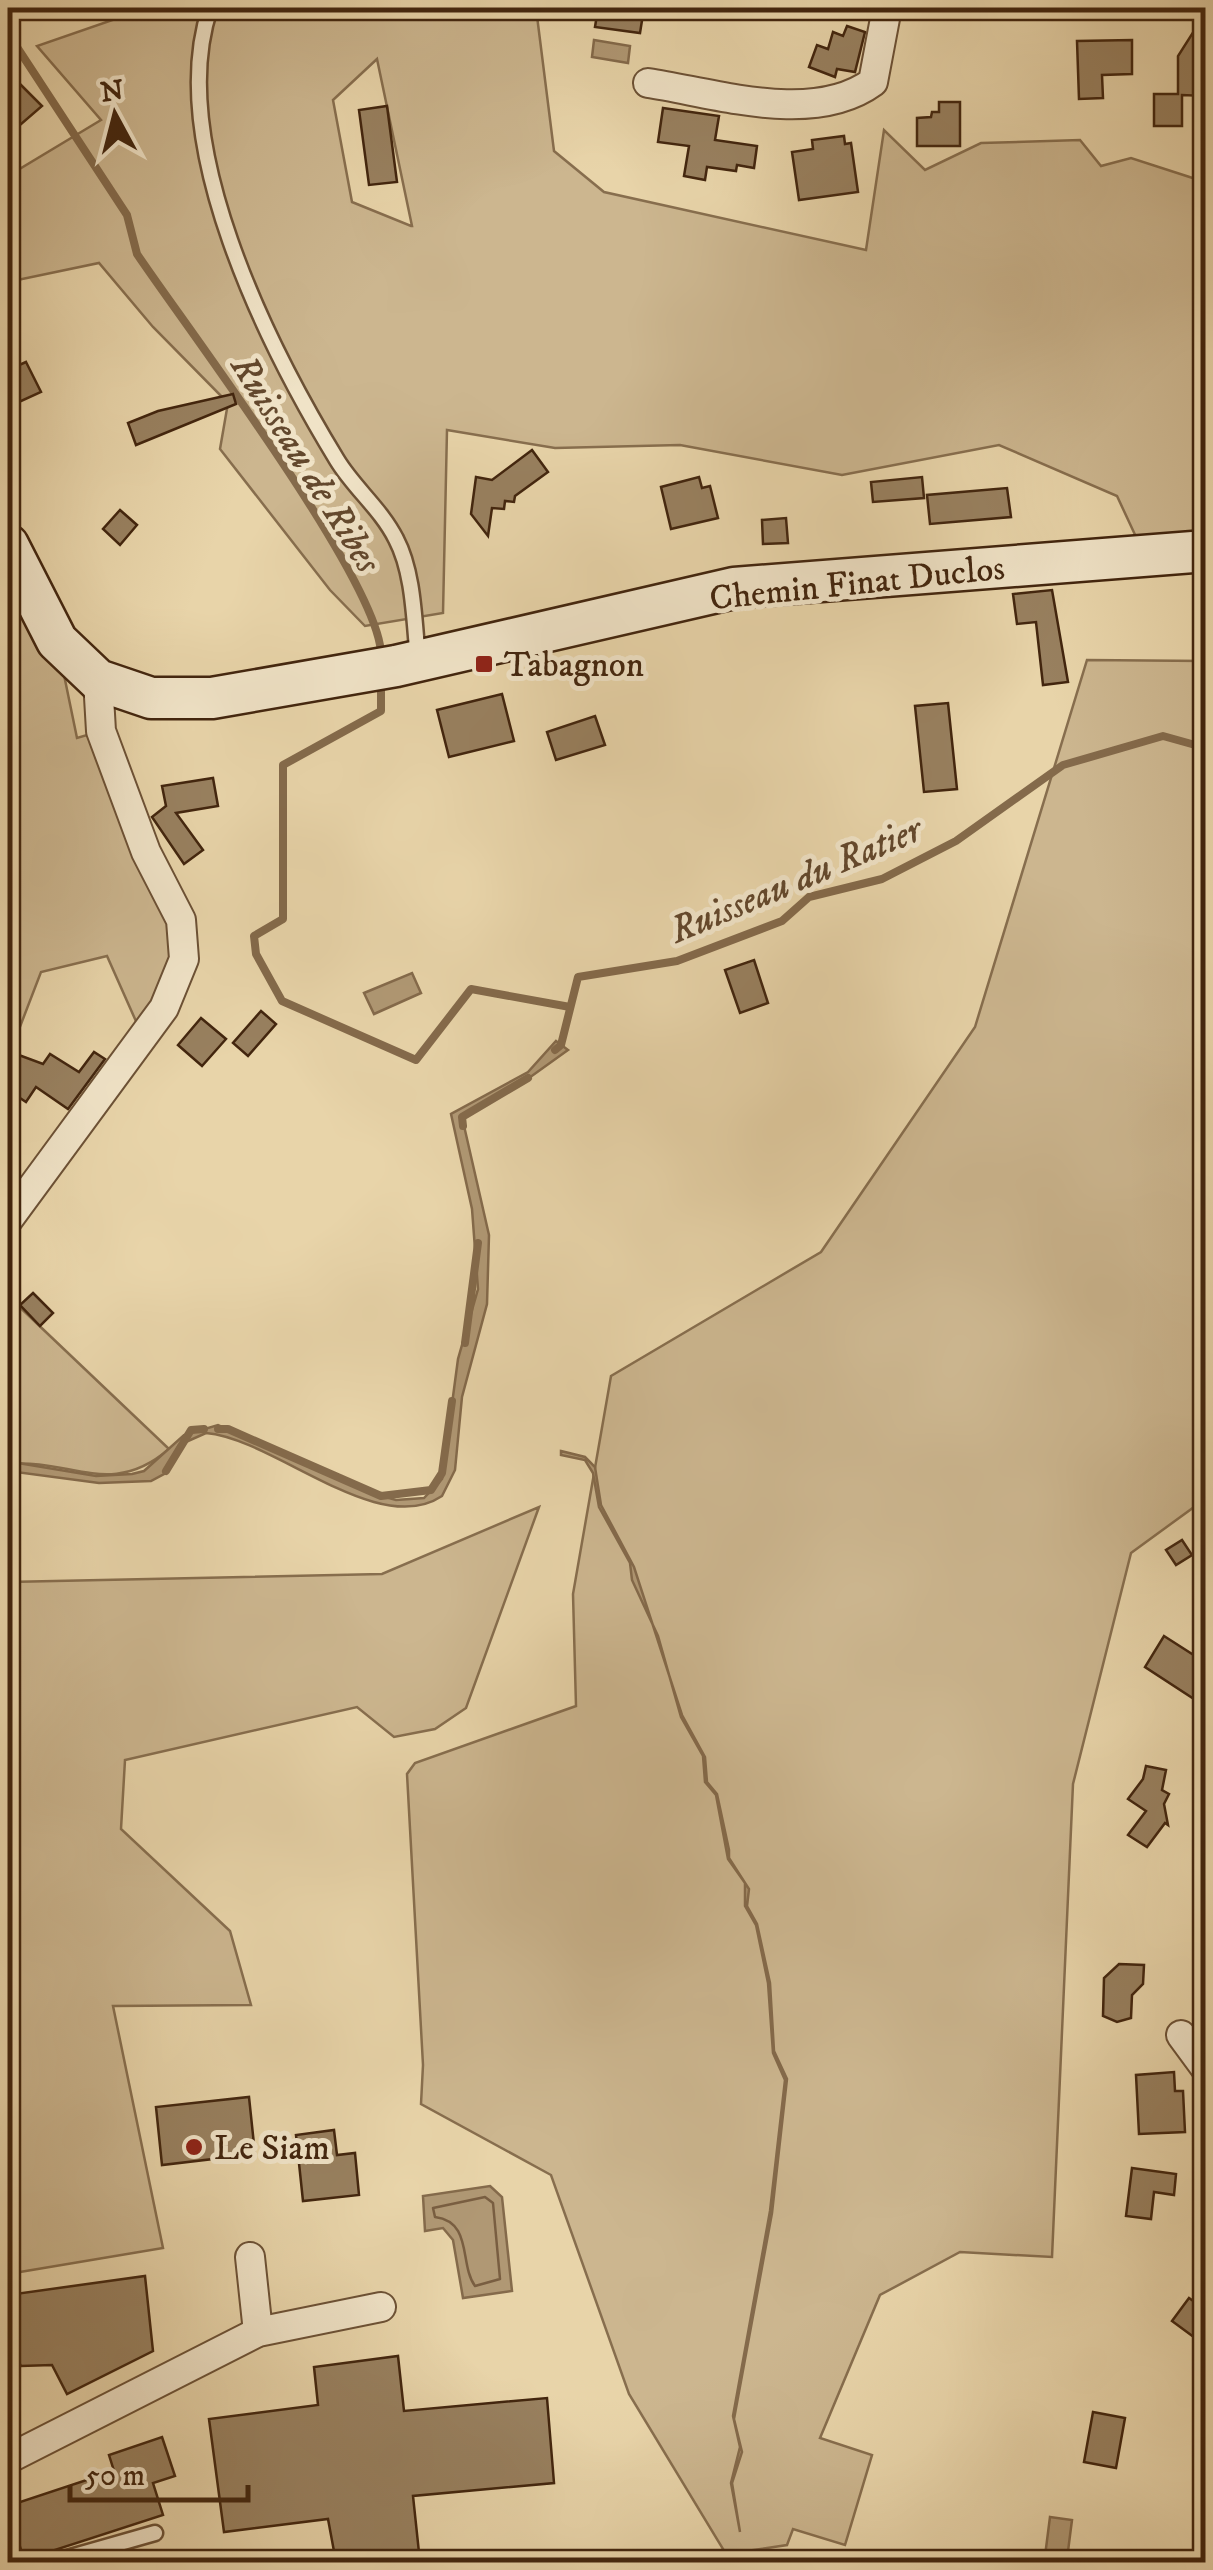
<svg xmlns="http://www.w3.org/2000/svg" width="1213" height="2570" font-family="'IM FELL DW Pica',serif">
<rect width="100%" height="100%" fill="#e8d4a9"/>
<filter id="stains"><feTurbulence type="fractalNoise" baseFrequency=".002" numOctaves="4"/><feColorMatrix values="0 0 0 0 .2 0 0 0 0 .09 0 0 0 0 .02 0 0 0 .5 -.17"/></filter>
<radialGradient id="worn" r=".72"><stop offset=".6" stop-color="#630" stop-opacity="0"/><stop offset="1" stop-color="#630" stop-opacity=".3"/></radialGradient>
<g fill="#ccb68f" stroke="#876e4e" stroke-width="2.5" fill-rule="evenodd">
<path d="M147,8h389l18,143 50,41 262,58 18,-120 41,40 56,-27 99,-3 21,26 30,-8 74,24v352l-68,5 -20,-43 -118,-51 -157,30 -162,-30 -125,3 -108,-18 -4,183 -78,13 -35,-36 -110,-141 8,-46 -75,-76 -54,-64 -91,19v-106l93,-56 -64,-74zM377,59l35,167h-1l-59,-24 -19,-102z"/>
<polygon points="8,545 57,641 77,738 101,731 184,959 143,1037 107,956 41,972 8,1058"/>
<polygon points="1087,660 1205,661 1205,1499 1131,1553 1073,1784 1052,2257 960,2252 880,2295 820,2438 872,2455 845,2545 793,2529 787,2545 726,2554 629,2394 551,2175 421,2104 423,2065 407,1774 415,1763 576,1706 573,1594 611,1376 821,1252 975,1027"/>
<path d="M8,1296l161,153c-58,50 -99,9 -161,15z"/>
<polygon points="539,1507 466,1708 435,1729 394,1737 357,1707 125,1760 121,1829 230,1931 251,2005 113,2006 163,2248 8,2274 8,1582 382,1574"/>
</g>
<g fill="#b09874" stroke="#846a4b" stroke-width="2.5">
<polygon points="594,40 630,46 628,63 592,57"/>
<polygon points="412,973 421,993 374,1014 364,993"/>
<path d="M556,1041l12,9 -46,33 -60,34 27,118 -2,69 -25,93 -7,73 -13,26c-64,43 -167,-57 -236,-63l-27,12 -15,29 -13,7 -52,2 -91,-12v-8h10l78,13 36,-2 12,-3 40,-36 34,-10 157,69 21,6 28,-2 18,-19 16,-120 20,-70 -6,-80 -21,-95 77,-42z"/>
<polygon points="561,1451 585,1457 595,1467 601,1505 634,1567 682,1715 705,1757 707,1782 717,1794 729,1850 729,1858 749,1889 747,1906 757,1924 770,1983 774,2051 787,2079 772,2213 734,2419 742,2452 732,2483 740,2532 731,2483 740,2447 733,2416 770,2211 785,2080 773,2053 768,1983 756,1925 745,1906 745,1883 728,1859 716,1795 705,1782 703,1756 681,1717 658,1636 632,1580 630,1563 599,1507 593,1473 585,1460 561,1455"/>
<polygon points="490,2186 502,2197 512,2291 463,2298 453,2240 443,2228 425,2231 423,2196"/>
<polygon points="1050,2517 1072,2520 1067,2559 1045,2556"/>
</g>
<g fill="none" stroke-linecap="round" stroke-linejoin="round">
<path stroke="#795e41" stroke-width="2.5" d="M485,2197l8,6 7,76 -25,7c-16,-22 -2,-64 -40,-69l-2,-9z"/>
<g stroke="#846a4b" stroke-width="8">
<path d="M15,8l-4,30 116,177 10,39c49,73 244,329 244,401"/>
<polyline points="381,679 381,711 283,765 283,919 254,936 256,954 282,1001 416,1060 471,989 570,1007"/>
<polyline points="555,1050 561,1045 578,977 677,961 782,921 809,897 882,879 956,841 1063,765 1163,736 1206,748"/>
<polyline points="463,1126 462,1117 528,1078"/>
<polyline points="465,1343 478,1243"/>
<polyline points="218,1429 228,1429 381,1496 431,1490 442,1473 452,1401"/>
<polyline points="166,1471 191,1430 204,1429"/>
</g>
</g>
<g fill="#98805f" stroke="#42250e" stroke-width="2.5">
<polygon points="598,8 644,8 640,33 595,27"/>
<polygon points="1206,12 1206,96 1182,95 1182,126 1154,126 1154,94 1178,94 1178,56"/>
<polygon points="847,26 865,32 855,72 837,69 835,77 809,67 817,45 828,49 833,32 843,36"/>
<polygon points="1132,40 1132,74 1102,75 1103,98 1079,99 1077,41"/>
<polygon points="8,72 42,106 20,125 8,110"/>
<polygon points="939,102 960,102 960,146 917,146 917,118 931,117 932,112 939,112"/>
<polygon points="387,106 397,182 369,185 359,110"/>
<polygon points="663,108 719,116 715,140 757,146 754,168 737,165 736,171 707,167 705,180 684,176 689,146 658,142"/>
<polygon points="844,136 845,144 851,143 858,192 799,200 792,152 813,149 812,140"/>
<polygon points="26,362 41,392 8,407 8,370"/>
<polygon points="233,394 236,404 136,445 128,423 158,411"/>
<polygon points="532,450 548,472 515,496 514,502 505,501 504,509 492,508 488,536 471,514 476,477 492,480"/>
<polygon points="699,477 702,488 710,486 718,518 671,529 661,487"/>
<polygon points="922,477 924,498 873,502 871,482"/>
<polygon points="1007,488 1011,517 930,524 927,495"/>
<polygon points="120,510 137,525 120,545 103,529"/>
<polygon points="786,518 788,543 763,544 762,520"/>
<polygon points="1052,590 1068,682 1043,685 1036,622 1017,624 1013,594"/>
<polygon points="502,694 514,741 449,757 437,710"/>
<polygon points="948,703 957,789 924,792 915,706"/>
<polygon points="595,716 605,745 556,760 547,732"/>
<polygon points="213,778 218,806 176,813 203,850 184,864 152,817 166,806 162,786"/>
<polygon points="754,960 768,1003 740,1013 725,970"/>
<polygon points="261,1011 276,1024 248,1056 233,1043"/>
<polygon points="201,1018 226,1039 202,1066 178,1045"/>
<polygon points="8,1051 43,1064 50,1054 79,1072 94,1052 105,1059 68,1109 36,1087 26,1102 8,1090"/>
<polygon points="33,1293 53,1313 40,1326 20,1305"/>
<polygon points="1182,1540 1192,1555 1176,1565 1166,1550"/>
<polygon points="1164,1636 1206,1663 1206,1682 1194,1699 1145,1667"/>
<polygon points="1146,1766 1166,1770 1162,1790 1169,1794 1164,1804 1168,1825 1165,1823 1147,1847 1128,1835 1146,1811 1128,1799 1143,1779"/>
<polygon points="1119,1964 1144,1965 1143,1984 1132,1995 1131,2018 1117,2022 1103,2016 1104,1978"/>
<polygon points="1174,2072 1175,2091 1183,2091 1185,2132 1139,2134 1136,2075"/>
<polygon points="249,2097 255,2154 162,2165 156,2107"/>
<polygon points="334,2130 337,2155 355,2153 359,2195 303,2201 296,2135"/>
<polygon points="1132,2168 1176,2174 1174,2195 1154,2192 1151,2219 1126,2216"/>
<polygon points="145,2276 153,2351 67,2394 52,2365 21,2366 9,2343 8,2295"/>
<polygon points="1189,2298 1206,2310 1206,2346 1172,2321"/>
<polygon points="398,2356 404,2411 547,2398 554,2483 413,2496 420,2562 336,2562 328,2519 224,2532 209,2419 318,2405 314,2367"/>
<polygon points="1093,2412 1125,2418 1116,2468 1084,2462"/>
<polygon points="162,2437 175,2476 153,2483 163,2515 24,2560 8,2506 114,2471 109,2455"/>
</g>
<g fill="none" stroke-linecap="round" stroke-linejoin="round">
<defs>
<g id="lane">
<path d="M210,8c-45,134 57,337 127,452 17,28 44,49 59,79 18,34 18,83 22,120"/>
<polyline points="53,2562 155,2533"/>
</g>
<g id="street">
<path d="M648,83c67,10 165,43 225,-1l14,-74"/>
<polyline points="8,1220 164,1008 184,959 181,920 146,852 101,731 98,680"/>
<polyline points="1181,2035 1206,2069"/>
<polyline points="250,2257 258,2332"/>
<polyline points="8,2459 258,2332 381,2307"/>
</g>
<polyline id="secondary" points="8,545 57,641 98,680 151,698 212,698 396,666 734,588 1206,551"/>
</defs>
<use href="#lane" stroke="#6c5135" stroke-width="19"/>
<use href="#street" stroke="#6c5135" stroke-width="32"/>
<use href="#secondary" stroke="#42250e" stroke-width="45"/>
<use href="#lane" stroke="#f0e3c7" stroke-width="14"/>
<use href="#street" stroke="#f0e3c7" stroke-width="28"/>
<use href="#secondary" stroke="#f0e3c7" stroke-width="40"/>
</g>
<g fill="#8f2418" stroke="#f0e3c7" stroke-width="4">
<rect x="474" y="654" width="20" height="20" rx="5"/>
<circle cx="194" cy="2147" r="10"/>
</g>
<g text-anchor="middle" stroke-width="10" stroke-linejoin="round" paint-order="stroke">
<g font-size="35" fill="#42250e" stroke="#f0e3c7">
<text transform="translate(857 582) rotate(-6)" y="12">Chemin Finat Duclos</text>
</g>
<g font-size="35" fill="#42250e" stroke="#f0e3c7" text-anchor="start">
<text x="504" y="676">Tabagnon</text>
<text x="214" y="2159">Le Siam</text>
</g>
<g font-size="38" font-style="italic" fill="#63482d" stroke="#f0e3c7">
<text transform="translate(307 463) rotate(58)" y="13">Ruisseau de Ribes</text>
<text transform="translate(795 879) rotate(-23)" y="13">Ruisseau du Ratier</text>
</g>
</g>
<rect width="1213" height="2570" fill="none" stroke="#e8d4a9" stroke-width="40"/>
<rect x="10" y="10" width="1193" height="2550" fill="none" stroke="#42250e" stroke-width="5"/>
<rect x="20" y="20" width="1173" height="2530" fill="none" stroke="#42250e" stroke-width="2.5"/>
<g transform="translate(115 115) rotate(353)" stroke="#f0e3c7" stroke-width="8" paint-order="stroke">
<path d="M0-8L18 38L0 25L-18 38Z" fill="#42250e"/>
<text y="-15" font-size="28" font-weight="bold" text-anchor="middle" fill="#42250e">N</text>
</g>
<path d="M70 2485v15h178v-15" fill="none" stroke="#42250e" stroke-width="5"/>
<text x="85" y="2485" font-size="30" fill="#42250e" stroke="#f0e3c7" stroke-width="8" paint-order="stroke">50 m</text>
<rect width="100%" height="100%" filter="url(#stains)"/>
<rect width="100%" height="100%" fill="url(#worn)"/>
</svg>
